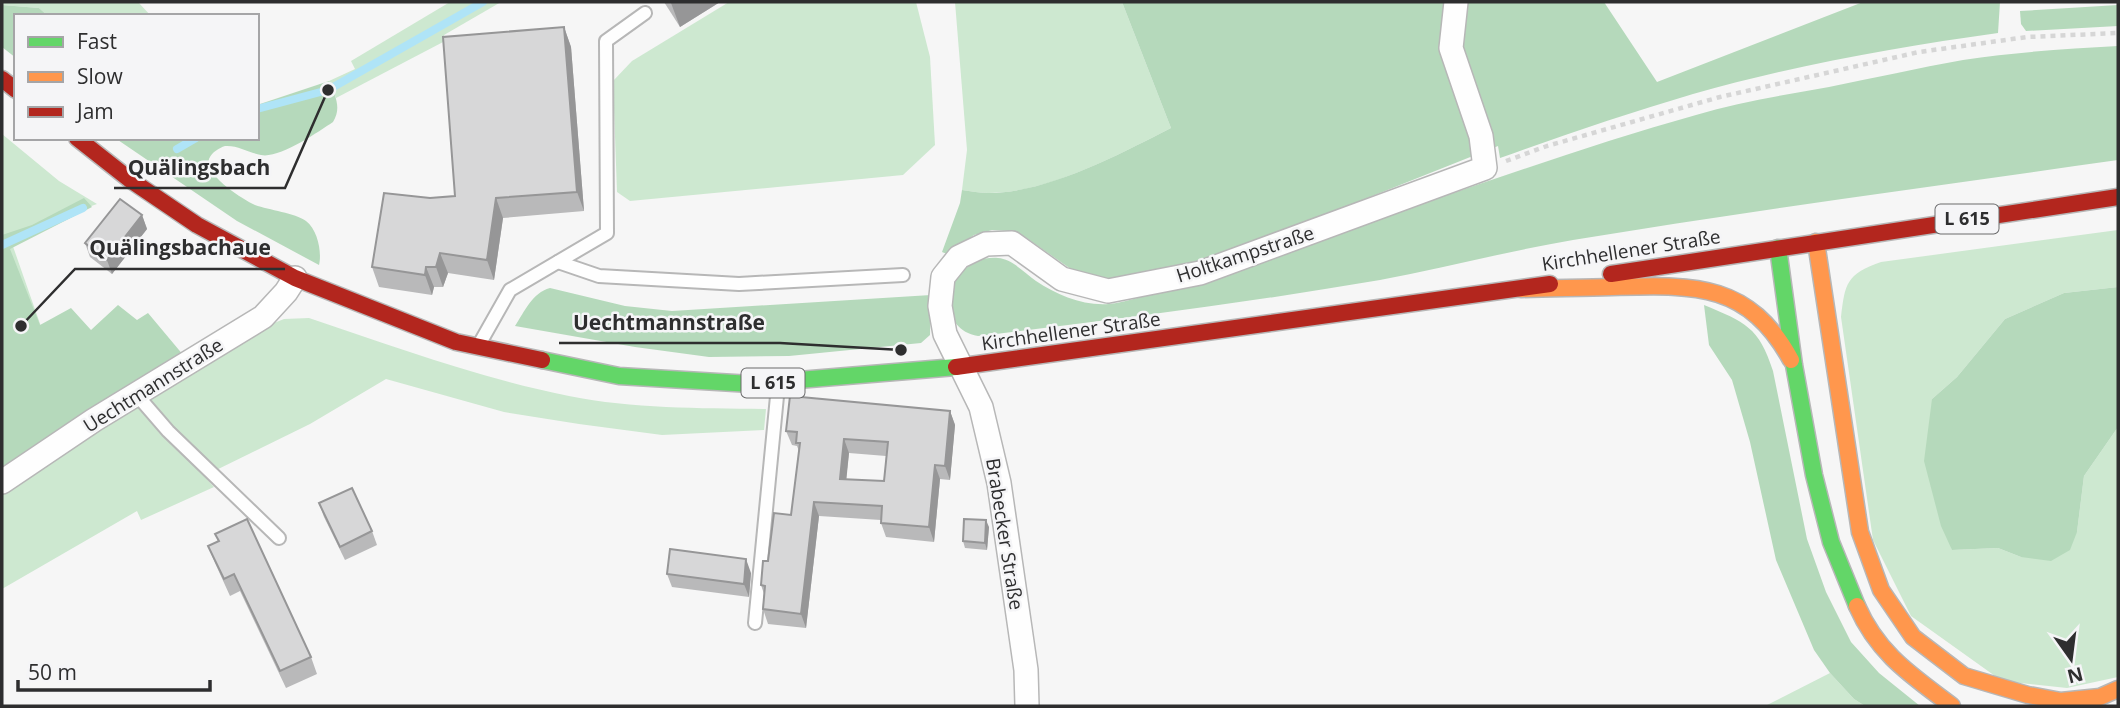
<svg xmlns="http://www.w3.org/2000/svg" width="2120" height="708" font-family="'Open Sans',sans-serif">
<rect width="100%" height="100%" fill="#f6f6f6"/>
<g fill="#cde8d0">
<polygon points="2,2 138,2 151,16 48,16 39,8 2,5"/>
<polygon points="450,2 501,2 444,35 445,41 336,98 329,81 355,69 351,61"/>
<polygon points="729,2 916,2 930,57 935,145 903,175 630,201 617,192 613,81 632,61"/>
<path d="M955,2h167l49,126c-51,26 -123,65 -182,65 -9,0 -18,-2 -27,-3l5,-40z"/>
<polygon points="2,134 59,181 97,204 9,235 73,418 2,466"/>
<path d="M2118,230v57l-54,6 -59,26 -48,58 -25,22 20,151 46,-2 23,9 56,-25 7,-56 34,-49v250l-51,11 -65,-7 -91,-65 -38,-76 -32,-223c4,-33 5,-43 40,-55z"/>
<path d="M309,318c86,29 171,60 260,78 65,13 131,12 197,13l-2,21 -102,5 -83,-11 -75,-12 -118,-33 -76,45 -106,52 10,11 -73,33 -4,-9 -135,78v-94l96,-66 156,-98 30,-12z"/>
<polygon points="1830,673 1854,699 1865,706 1765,706"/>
</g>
<g fill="#b5d9bb">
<path d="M1122,2h482l53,80 206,-80h137l-2,31c-102,14 -206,33 -305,61 -65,19 -129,41 -193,64l-2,-12 -289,115 -111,20 -20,-7 -53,-37 -16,-6 -17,-1 -18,5 -27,19 -5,-2 18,-49 2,-13c9,1 18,3 27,3 58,0 131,-39 182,-65z"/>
<polygon points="2,5 39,8 48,16 16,16 16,58 2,47"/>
<polygon points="2118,5 2118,26 2026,31 2021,24 2020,11"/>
<path d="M2118,46v114c-182,26 -364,50 -545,80 -65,11 -129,28 -193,40 -134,23 -268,40 -402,56 -48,-8 -30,-82 20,-78 14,1 27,15 38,23 21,14 47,25 73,23 10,-1 21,-4 32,-7 34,-8 66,-18 99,-29 63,-22 127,-45 190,-67 88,-30 176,-61 266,-86 43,-13 89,-20 133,-28 45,-9 89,-19 134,-27 52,-8 103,-11 155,-14z"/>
<path d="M329,81c6,14 13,27 4,41 -15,10 -54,37 -72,33 -12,-2 -23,-10 -36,-9 -6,2 -13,6 -16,13 -5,16 33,40 46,46 14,5 40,8 51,16 12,9 16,32 13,44l-82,-44 -122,-83h142v-33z"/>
<polygon points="84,198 92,207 10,249 40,325 71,308 91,330 118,305 137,320 148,313 184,356 2,474 2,235 32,225"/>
<polygon points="2118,287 2118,427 2084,476 2077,532 2070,550 2051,561 2021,557 1998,548 1952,550 1941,526 1924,461 1932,399 1957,377 2005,319 2064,293"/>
<path d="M550,288l75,18 47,5 259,-16 -1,40 -9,8 -132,13 -80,1 -74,-10 -120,-21c10,-15 17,-33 35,-38z"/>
<path d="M1704,305c41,17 55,22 69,66l34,168 19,53 25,50 28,31 41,33h-55l-11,-7 -24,-26 -16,-23 -38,-90 -26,-118 -18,-62 -23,-35z"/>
</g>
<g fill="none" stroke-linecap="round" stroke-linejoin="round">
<g stroke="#afe4f7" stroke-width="8">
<polyline points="257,109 328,90 483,2"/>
<polyline points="177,149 196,138"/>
<polyline points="2,245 83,208"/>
</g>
<defs>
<g id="lane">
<polyline points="558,262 599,276 739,284 903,275"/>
<polyline points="480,343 510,290 607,233 606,41 645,13"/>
<polyline points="136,394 168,431 279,538"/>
<polyline points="755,623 778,386"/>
</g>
<g id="street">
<polyline points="2,482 94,420 263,317 286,292 295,278"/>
<polyline points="1027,706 1026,670 999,483 981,407 945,334 940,306 943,277 959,257 986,244 1012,243 1062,279 1108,291 1200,273 1485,168 1481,136 1451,48 1456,2"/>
</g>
<g id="fast">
<polyline points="1778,248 1794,365 1814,475 1831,542 1857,606"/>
<polyline points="542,360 619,376 751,384 956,367"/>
</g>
<g id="slow">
<polyline points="1816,242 1860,532 1881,590 1913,637 1964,676 2028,695 2061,701 2100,697 2118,689"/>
<path d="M1521,289c30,-1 61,-1 91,-2 80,-2 136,-6 179,73"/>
<path d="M1857,606c21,48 54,69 95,100"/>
</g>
<g id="jam">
<polyline points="2,79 16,90"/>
<polyline points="77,138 129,179 197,225 295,278 456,342 542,360"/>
<polyline points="1611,274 2118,197"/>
<polyline points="956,367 1550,284"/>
</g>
</defs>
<use href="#lane" stroke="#b7b7b7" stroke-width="16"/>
<use href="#street" stroke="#b7b7b7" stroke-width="26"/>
<use href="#fast" stroke="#b7b7b7" stroke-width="19"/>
<use href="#slow" stroke="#b7b7b7" stroke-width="19"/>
<use href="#jam" stroke="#b7b7b7" stroke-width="19"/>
<polyline stroke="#d6d6d6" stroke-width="4.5" stroke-dasharray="5 5" stroke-linecap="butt" points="1506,161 1547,146 1720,97 1919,52 2027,37 2118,33"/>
<use href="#lane" stroke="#fefefe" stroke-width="12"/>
<use href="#street" stroke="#fefefe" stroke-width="23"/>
<use href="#fast" stroke="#63d668" stroke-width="16"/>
<use href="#slow" stroke="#ff974d" stroke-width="16"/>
<use href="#jam" stroke="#b3261e" stroke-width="16"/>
</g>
<g fill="#b9b9ba" fill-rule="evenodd">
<polygon points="664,2 720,2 680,27"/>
<polygon points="564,27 571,47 584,211 503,218 494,280 448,273 443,287 434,287 432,295 379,287 372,267 430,198 455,196"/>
<polygon points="142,215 147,229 112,274 90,257 85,243"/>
<path d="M950,411l5,14 -5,55 -10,-1 -6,63 -48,-5 -5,-14v-3l-62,-4 -13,112 -38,-4 -5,-15 1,-15 -3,-9 7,-24 23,-46 8,-64 -2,-5 -5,-1 -6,-14zM849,453l37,3 -2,25 -38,-2z"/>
<polygon points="319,503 372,531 377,545 345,560 324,517"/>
<polygon points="989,527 987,550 965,548 963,541"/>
<polygon points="215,534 311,657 317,674 286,688 240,591 230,596 215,563 208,546 218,541"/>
<polygon points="751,573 749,597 672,587 667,574"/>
</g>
<g fill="#969697">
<polygon points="674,2 720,2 680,27 671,3"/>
<polygon points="564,27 571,47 584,211 577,192"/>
<polygon points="496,198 503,218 494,280 487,260"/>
<polygon points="142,215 147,229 112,274 107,260"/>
<polygon points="440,253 448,273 443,287 436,267"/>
<polygon points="426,267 434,287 432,295 425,275"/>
<polygon points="950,411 955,425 950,480 945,466"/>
<polygon points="844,439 849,453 845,493 840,479"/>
<polygon points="935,465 940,479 934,542 929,527"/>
<polygon points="814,502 819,516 806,628 801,614"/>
<polygon points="986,520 989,527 987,550 985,543"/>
<polygon points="746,559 751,573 749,597 744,584"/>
</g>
<g fill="#d7d7d8" stroke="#969697" stroke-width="2" fill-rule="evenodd">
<polygon points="564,27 577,192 496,198 487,260 440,253 436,267 426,267 425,275 372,267 384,193 430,198 455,196 443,37"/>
<polygon points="120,199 142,215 107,260 85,243"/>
<path d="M790,396l160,15 -5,55 -10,-1 -6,62 -48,-4 1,-17 -68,-4 -13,112 -38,-5 2,-23 -4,-1 2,-24h5l6,-48 17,2 9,-72h-4l1,-11 -11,-1zM844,439l44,3 -4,39 -44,-2z"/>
<polygon points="352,488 372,531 340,547 319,503"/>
<polygon points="247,519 311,657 280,671 234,574 224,579 208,546 219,541 215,534"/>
<polygon points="964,519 986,520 985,543 963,541"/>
<polygon points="670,549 746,559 744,584 667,574"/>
</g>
<g text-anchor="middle" stroke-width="5" stroke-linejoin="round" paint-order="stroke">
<g fill="#f5f5f7" stroke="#6a6a6b" stroke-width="2">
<rect x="1935.5" y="204.5" width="63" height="29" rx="5"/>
<rect x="741.5" y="368.5" width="63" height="29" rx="5"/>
</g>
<g font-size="18" font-weight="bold" fill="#2e2e2f">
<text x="1967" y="225">L 615</text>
<text x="773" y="389">L 615</text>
</g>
<g font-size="19" fill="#2e2e2f" stroke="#f5f5f7">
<text transform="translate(1631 250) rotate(-9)" y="7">Kirchhellener Straße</text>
<text transform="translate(1245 254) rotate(-18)" y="7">Holtkampstraße</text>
<text transform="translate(1071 331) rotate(-8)" y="7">Kirchhellener Straße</text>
<text transform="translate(153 385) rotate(-32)" y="7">Uechtmannstraße</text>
<text transform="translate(1005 534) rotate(81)" y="7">Brabecker Straße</text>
</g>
</g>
<path fill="none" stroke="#2e2e2f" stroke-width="2.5" d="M328 90L285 188H114M21 326L75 269H285M901 350L780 343H559"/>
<g fill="#2e2e2f" stroke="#f5f5f7" stroke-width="2.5">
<circle cx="328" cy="90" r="7"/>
<circle cx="21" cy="326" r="7"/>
<circle cx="901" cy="350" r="7"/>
</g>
<g font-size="21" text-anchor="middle" font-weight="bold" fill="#2e2e2f" stroke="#f5f5f7" stroke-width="5" stroke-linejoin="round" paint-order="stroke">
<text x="199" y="175">Quälingsbach</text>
<text x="180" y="255">Quälingsbachaue</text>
<text x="669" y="330">Uechtmannstraße</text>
</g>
<rect width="2120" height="708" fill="none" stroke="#2e2e2f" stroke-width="7"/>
<rect x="14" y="14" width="245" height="126" fill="#f5f5f7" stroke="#a5a5a7" stroke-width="2"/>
<rect x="28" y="37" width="35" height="10" fill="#63d668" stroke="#a5a5a7" stroke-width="2"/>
<text x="77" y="49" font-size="21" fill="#2e2e2f">Fast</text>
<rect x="28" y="72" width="35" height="10" fill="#ff974d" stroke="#a5a5a7" stroke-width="2"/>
<text x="77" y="84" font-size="21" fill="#2e2e2f">Slow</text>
<rect x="28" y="107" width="35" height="10" fill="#b3261e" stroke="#a5a5a7" stroke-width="2"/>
<text x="77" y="119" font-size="21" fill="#2e2e2f">Jam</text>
<g transform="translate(2071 659) rotate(166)" stroke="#f5f5f7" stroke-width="5" paint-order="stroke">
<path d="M0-5L12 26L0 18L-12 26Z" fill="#2e2e2f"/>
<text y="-10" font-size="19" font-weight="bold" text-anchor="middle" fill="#2e2e2f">N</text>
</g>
<path d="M18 680v10h192v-10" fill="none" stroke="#2e2e2f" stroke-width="3.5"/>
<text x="28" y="680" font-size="21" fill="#2e2e2f" stroke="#f5f5f7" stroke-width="5" paint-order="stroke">50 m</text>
</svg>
